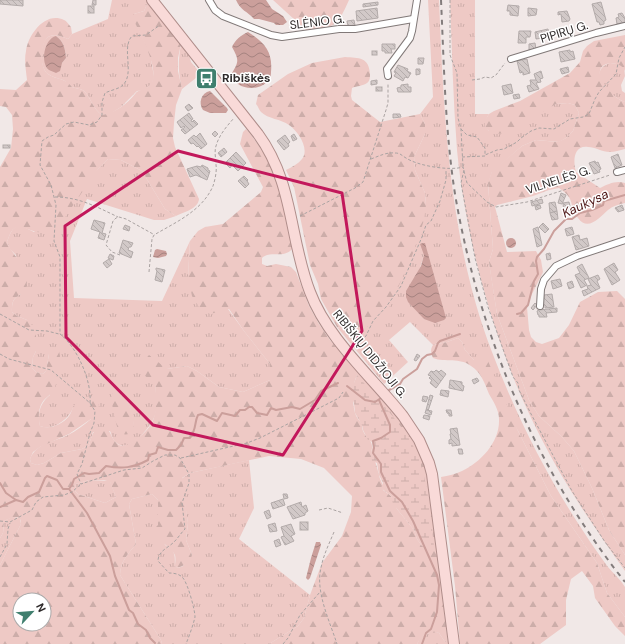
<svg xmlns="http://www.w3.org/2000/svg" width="625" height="644" font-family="'DM Sans',sans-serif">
<defs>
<pattern id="grass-tufts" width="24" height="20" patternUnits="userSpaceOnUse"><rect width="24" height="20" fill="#eec9c5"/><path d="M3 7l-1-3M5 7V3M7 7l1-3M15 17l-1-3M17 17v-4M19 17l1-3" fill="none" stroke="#ccada9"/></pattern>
<pattern id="forest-firs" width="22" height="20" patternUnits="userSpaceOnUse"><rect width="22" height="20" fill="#eec9c5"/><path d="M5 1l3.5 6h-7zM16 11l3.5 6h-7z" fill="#ccada9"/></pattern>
<pattern id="wetland-marsh" width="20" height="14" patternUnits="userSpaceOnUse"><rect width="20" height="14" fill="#eec9c5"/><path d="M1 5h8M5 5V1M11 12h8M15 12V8" fill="none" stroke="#ccada9"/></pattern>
<pattern id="water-waves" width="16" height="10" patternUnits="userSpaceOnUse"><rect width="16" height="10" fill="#cb9f9b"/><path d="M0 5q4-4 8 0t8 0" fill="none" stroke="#a5827f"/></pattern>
<pattern id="building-back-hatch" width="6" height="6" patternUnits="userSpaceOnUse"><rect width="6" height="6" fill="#d2c9c8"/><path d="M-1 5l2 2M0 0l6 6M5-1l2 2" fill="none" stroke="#b5adac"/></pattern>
</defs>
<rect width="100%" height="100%" fill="#f1e8e7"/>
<g fill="url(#grass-tufts)" fill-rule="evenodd">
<path d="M112,0h34l2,2 -4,9 -10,3 2,10 14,29 4,24 -2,7 -8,6 -7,1 -16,16 -11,7 -8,1c-9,-6 -11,-17 -18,-24 -4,-3 -8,-2 -12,-4 -3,-2 -6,-6 -9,-7 -5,-2 -11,-3 -15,-6 -9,-6 -9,-34 2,-38 6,-2 13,1 18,3l4,-5 36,-15zM56,36c8,6 9,12 10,22l-4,5z"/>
<path d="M428,0h11c5,119 10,240 53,352 22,58 49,113 82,165 11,17 22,34 34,50 5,6 13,13 17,20 0,6 0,23 0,30l-18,-24 -10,-30 -46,-67 -33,-65 -39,-71h-5l-9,-10 -3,-8 -4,-4 -11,4 -14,3 -23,-23 -21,18 19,22 -24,22 -47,-57 12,4 77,-126 -1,-12 -10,-23 -1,-13 11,-23v-10l-5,-10 13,-17zM424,255v64l-17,-28 12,-20z"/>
<path d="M450,0h25v114h14c-4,6 -5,11 0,17l56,-22 11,-5 12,-1 7,2 4,8 -6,18 -7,7 -7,4 -23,-2 -14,6 -30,26 -4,12 5,65 -4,13 8,52 32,86 10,16 23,21 12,14 18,37 17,42 16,25v16c-31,-44 -61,-87 -85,-135 -43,-83 -74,-193 -83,-286 -4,-50 -5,-100 -7,-150z"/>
<path d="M181,44l8,11 2,7 10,12 -19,15c-4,-17 -4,-28 -1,-45z"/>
<path d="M610,63l8,1 6,3 1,9 -4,9 1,6 3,2v9c-14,-5 -40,-31 -15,-39z"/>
<path d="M108,159l13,1 21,11 23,38 11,7 -12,4h-10l-67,-21 -17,42 4,57 88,3 28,-60 -2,36 40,32 16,22 26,33v16l-27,12 -24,-5 -22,-16 -10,-5 -20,3 -12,15c1,10 3,21 0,31 -3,10 -24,38 -37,29 -5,-3 -6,-8 -8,-13l-17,1 -4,13 -7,4 -21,4 -17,10 -7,2 -6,-2 -1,-4c6,-16 24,-17 38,-24 8,-4 16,-10 23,-16l-18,-11c-5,12 -20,23 -33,18 -3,-12 0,-23 10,-31l-1,-41 -3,17 -3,3 -7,-2 -4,-4 1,-11 3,-6 -9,-31 -10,-4 -5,-4c0,-9 0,-13 9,-18l-5,-39 -6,-6 -3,-7c3,-8 4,-14 13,-17l14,7zM117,389c10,4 16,27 17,38z"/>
<path d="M249,460l5,48 -15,31 71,56 -6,23 -6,8 -29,18h-107l-1,-4 -41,-65c0,-13 8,-21 16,-31l-7,-40 3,-5 20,-5 6,6v25l7,20c10,6 10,8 10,21l3,2 5,-2 9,-11 -6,-15 2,-17 -7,-44 9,-6z"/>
<polygon points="89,480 110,481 116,497 105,503 78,494 75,491 76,484"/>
<polygon points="12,517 20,518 21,524 0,565 0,538 3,533 4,521"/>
<polygon points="433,631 439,633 445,642 448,642 448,644 417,644 420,638"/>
</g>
<g fill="url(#forest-firs)" fill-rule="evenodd">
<path d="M273,0h76c-12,27 -14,27 -42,31z"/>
<path d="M148,2l33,42 -3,14v13l4,18 -6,16 -2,18 -1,15 2,9 24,52c-1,10 -15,13 -23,17l-11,-7 -23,-38 -21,-11 -13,-1 -10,10 -39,57c-15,11 -24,6 -39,0 -9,2 -10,8 -13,16 8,19 26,26 18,49 -11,8 -13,7 -13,21l5,4 10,4 9,9v22l-3,6 -1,11 4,4 7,2 3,-3 3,-17 5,-5h2l3,2 1,5c-2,9 -2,26 -6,34 -3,4 -6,6 -9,9 -7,7 -7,18 -5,27 10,4 23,-2 29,-10 2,-3 3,-6 4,-9 5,-7 14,-12 23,-10l2,3 1,6 -8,13 -22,15 -29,13 -7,5 -3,7 1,4 6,2 7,-2 17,-10 21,-4 7,-4c3,-10 5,-21 18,-17 4,5 6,14 12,17 5,2 11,-1 15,-4 24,-16 23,-30 21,-57l-11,-9 -1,-13 6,-7 18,14 20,-3 10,5 22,16 24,5 27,-12v-16l-26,-33 -15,-22 -19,5 -10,-6 -8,-12 -4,-19 2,-36 8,-10 7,-4 18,-3 38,-32 2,-5 -23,-43 3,-12 3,-3 3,3c5,7 11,15 16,23 15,27 22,64 27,94 -8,10 -22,1 -30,9v6l5,2 9,-2 15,3 5,5 13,34 10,18 11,16 70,78 13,20 12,29 3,11 20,164h-3l-6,-9c-9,-2 -18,3 -22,11h-148l29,-18 6,-8 6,-23 12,-32 20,-27 9,-24 1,-16 -28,-28 -23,-9 -32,-3 -79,17 -8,5 6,45 -2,17 6,15c-2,7 -7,10 -14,13l-3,-2c0,-3 1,-7 0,-11 -1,-4 -19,-18 -24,-23l7,-7v-25l-6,-6 -20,5 -3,5 7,40c-8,10 -16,18 -16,31l41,65 1,4h-162v-79l21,-41c1,-11 -11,-6 -17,-3l-1,12 -3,5v-371l11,-19 2,-19 -1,-14 -6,-8 -6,-1v-17l16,1 11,-10c-1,-9 -3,-20 -1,-29 2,-16 19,-40 38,-31 3,1 5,5 7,7l1,7 -4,5c-5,-2 -12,-5 -18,-3 -10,4 -11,32 -2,38 5,4 12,4 17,7 3,1 5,4 7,6 4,2 8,1 12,4 7,7 9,18 18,24 13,-2 25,-11 33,-21 4,-6 14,-4 17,-12 7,-16 -13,-49 -19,-64l1,-4 10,-3zM357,375l65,171 -5,-7 -3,-9 -17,-21 -6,-13 -8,-6c0,-8 -3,-9 -4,-15 -2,-8 -4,-15 -8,-23 4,-11 -4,-12 -8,-21 -1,-2 -1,-5 -1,-7 -2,-3 -6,-7 -7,-11 -3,-11 -3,-28 2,-38zM89,480h15l6,2 6,15 -11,6 -27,-9 -3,-3 1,-7zM20,600h24v24h-24z"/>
<path d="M625,35v36c-5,-14 -41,-10 -17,18 4,5 10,11 17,13v47c-5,1 -11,3 -15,3 -8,0 -15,-5 -22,-5 -15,-2 -15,15 -12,25l24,16c8,-4 16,-8 25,-5v20c-6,1 -12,3 -17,7 -8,7 -20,22 -30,8 -10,-12 -1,-18 -19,-30l-10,2 -16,6 -36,9 -2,2 12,45 29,-1 5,9 2,12 -12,24 -4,11 2,23 2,7 5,5 6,2 17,-6 10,-13 11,-23 18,-10 19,-1 8,8v256l-16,-25 -17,-42 -18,-37 -12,-14 -23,-21 -10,-16 -32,-86 -6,-38 -2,-14 4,-13 -5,-66 4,-12 30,-25 14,-6 22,2 8,-4 7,-7 6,-18 -4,-8 -7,-2 -12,1 -49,29 -11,1 -7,-3 -4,-4v-7l4,-6 5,-3 26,-10 50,-28 10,-11 3,-11 4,-5 7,-5z"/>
<path d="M345,57c14,1 24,0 25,17 0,3 0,7 -3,9 -4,3 -10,3 -15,5l-1,8 1,4 28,22 40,-8 5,10v10l-11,23 1,13 10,23 1,12 -2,15 -12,36 -24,54 -11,12 -18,9h-10l-12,-4 -16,-28 -3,-15 -8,-19 -16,-78 -8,-17c6,-3 12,-6 16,-11 8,-10 -4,-28 -13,-34 -8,-6 -21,-6 -28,-13 -2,-2 -3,-6 -5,-8l2,-9 30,-21 24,-11z"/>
<path d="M458,338l4,4 3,8 9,10h5l4,-3 5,4 30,70 33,65 46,67 10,30 18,24v19l-10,-10 -20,-28 -2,-12 -11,-15 -11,8 -5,21v25l-26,19h-80l-5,-58 -14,-109c7,-1 15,-3 21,-6 19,-9 38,-29 37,-52 0,-9 -6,-18 -10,-25 -4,-10 -8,-22 -18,-28 -11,-9 -26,-3 -38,-8 -2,-5 -3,-8 0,-13l14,-3z"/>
<path d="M117,389c9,4 18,28 17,38 -1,7 -9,10 -14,5 -3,-4 -4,-9 -5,-14 -2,-10 -5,-18 -2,-28z"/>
</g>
<path fill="url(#wetland-marsh)" d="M357,375c21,25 53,55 63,87 9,27 11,57 14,85l-4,4 -8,-5 -5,-7 -3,-9 -21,-26 -2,-8 -10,-8 2,-5 -4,-8 -2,-12 -5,-2 -1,-9 2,-6 -1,-4 -4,-2 -5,-10 -1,-5 -7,-12 -1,-10 -8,-16 8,-4z"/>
<g fill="url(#water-waves)">
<path d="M236,0h30l6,9 11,7 4,6 -4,3h-7l-2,-2 -15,-4h-5c-7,-8 -13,-8 -18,-19z"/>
<path d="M248,32c16,10 25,19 23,40 0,4 -1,8 -5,11 -10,9 -33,6 -34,-10 7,-12 7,-13 0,-26 3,-7 9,-12 16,-15z"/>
<path d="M56,36c8,6 9,12 10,22l-4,5 -2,8 -4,2c-2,-1 -5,-2 -7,-3 -9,-7 -5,-31 7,-34z"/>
<path d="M210,91l17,17 1,2 -2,3h-16l-7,-3c-5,-7 -2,-17 7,-19z"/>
<circle cx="511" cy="243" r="5"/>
<polygon points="423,243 425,243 446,318 444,320 435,323 424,319 408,302 406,297 406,291 421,266 424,255 420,244"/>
<polygon points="157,249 166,251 167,254 166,256 158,258 153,257 155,250"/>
<polygon points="316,542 320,542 321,545 310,578 308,580 306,578 311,558"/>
</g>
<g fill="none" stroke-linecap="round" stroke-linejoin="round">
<g stroke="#cb9f9b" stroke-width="2">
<polyline points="517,314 521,313 528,305 534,281 538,274 536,261 537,257 544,249 554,231 566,219 572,219 580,213 592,210 603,205 604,201 625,195"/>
<polyline points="347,386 365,400 375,402 381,398"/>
<polyline points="389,390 400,384 403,379 417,369 422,359 427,355 432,354 435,351 438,343 440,341 460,334"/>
<polyline points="379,400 390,425 390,432 381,438 373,441 374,448 373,453 381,464 381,472 390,491 402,502 413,521 437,575 439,585 437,612 431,629 426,633 422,644"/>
<polyline points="0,483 6,493 16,500"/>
<polyline points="69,489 87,513 110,556 115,576 129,610 133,613 138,624 146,630 150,638 155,643"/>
<path d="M0,507l16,-7 7,2 5,-5 11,-5 6,-14 2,-2 10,4 6,9h6l3,-4 2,-6 10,-6 5,1 10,-1 7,-7c16,3 27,2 42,-6l1,-5 7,-2 2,-6 10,3h8l5,-5 3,-7h6c7,-10 4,-15 8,-23l4,-1 15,7 5,-8 13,3 5,-6h5l4,-3h3l5,6 10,2 4,-7 5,2 16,-3 8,2 15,-9 6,-9 17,-8"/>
</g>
</g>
<g fill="url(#building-back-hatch)" stroke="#b3abaa">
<polygon points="0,0 23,0 23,6 0,4"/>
<polygon points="93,0 96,0 96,5 92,5"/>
<polygon points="378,2 378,5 363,7 363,4"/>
<polygon points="601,2 606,20 604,21 604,24 600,25 599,22 597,22 592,4"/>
<polygon points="508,5 519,6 518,16 510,15 510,11 507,11"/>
<rect x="88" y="6" width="6" height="7"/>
<polygon points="377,8 378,18 357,21 356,11"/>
<polygon points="528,8 537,9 536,15 528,16"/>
<polygon points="567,11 570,19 569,21 562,22 561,14 558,15 558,12"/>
<polygon points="622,13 625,18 625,22 617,24 616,18 619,17 618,14"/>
<polygon points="354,20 355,25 348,26 347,21"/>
<polygon points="548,29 550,37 536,39 535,32"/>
<polygon points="519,31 531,31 530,37 526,37 526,43 518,43"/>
<polygon points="535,43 536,49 529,50 529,44"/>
<polygon points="382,44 395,44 395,49 391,49 392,53 385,53 385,51 382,51"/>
<polygon points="570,50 570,52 573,51 575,59 561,62 559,52"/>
<rect x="372" y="51" width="5" height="4"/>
<polygon points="418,58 424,58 423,64 418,64"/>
<polygon points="527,59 530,73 523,75 523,72 520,73 517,61"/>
<polygon points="398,65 408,69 407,71 411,73 408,78 405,77 403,81 394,76 396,73 394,72"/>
<polygon points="568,67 569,72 562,74 560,69"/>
<polygon points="416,69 420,69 420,74 416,75"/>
<polygon points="541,71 543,78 540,79 541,82 536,83 539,89 529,92 527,86 531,85 530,80 536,80 534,74"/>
<polygon points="377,80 377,84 371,85 371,81"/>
<polygon points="408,84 408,87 411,87 411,92 398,92 397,88 401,87 401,85"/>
<polygon points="511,84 513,93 504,95 502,86"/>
<rect x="376" y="87" width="6" height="4"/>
<polygon points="519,94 520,98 514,99 513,95"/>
<polygon points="189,104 193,108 188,111 185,107"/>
<polygon points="189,113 193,119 191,120 192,122 194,120 198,124 185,134 181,130 185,127 184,126 181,128 177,122"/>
<polygon points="393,114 400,114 401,117 393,118"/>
<polygon points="215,131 218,134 215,137 212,134"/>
<polygon points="200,133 207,144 201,149 198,146 197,147 193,143 191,144 188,140 194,135 196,137"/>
<polygon points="294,134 297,139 293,141 291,136"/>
<polygon points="285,135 290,142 288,144 289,146 284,150 277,141"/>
<rect x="3" y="145" width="7" height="3"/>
<polygon points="224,148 227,152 221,157 218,153"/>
<polygon points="236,152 246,163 238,171 232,165 230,168 225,163"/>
<polygon points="618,154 622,165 615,168 611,157"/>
<polygon points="595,161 596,163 598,162 601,169 599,170 600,172 594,174 589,163"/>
<polygon points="202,165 208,168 208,170 210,171 207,180 196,175 190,177 187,169 197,166 201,167"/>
<polygon points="244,176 248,180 247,181 249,184 245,188 238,181"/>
<polygon points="561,193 566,195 562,204 558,203"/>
<polygon points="542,199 543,203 532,206 531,202"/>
<polygon points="555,202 557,211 550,213 549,203"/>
<polygon points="569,202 571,211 564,213 563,203"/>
<polygon points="540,205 541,208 536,210 535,206"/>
<polygon points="622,205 624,210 618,212 615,208"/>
<polygon points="557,211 558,219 552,220 550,213"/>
<polygon points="94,220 105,223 102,233 106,234 104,240 98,238 100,232 91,229"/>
<polygon points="543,223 549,229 545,233 539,227"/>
<polygon points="125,225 130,227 129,231 123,229"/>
<polygon points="538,227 542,245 537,247 533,229"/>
<polygon points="572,227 574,234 567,236 565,229"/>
<polygon points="579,235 580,240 587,238 589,246 576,250 572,237"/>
<polygon points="123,240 133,243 131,247 129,247 128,250 133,252 131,258 119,253"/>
<polygon points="550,253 551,259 547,260 546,254"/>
<polygon points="110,254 114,256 113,260 108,258"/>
<polygon points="109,259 112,264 107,268 103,263"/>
<polygon points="614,263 618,270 615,272 620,280 612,285 604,269"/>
<polygon points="582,264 589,278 584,280 587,285 581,288 575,275 580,273 577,267"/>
<polygon points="156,268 165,270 162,282 155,280 157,271 156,270"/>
<polygon points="598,275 600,279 597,281 600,288 584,296 582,291 588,289 587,286 591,285 588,279"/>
<polygon points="560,279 562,286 553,289 551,281"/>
<polygon points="572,281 574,287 569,289 567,283"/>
<polygon points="552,294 554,307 545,308 545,305 543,305 543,299 544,299 544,295"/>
<polygon points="535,303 537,305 533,310 531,308"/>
<polygon points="557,308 557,312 546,313 547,317 539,317 539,315 538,315 537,311 539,310"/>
<polygon points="417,354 420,356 416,361 414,360"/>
<polygon points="436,370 439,372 441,370 446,374 436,388 430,383 432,380 429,378 431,376 428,375 431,371 434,372"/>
<polygon points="477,378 479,381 474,384 472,380"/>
<polygon points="450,380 462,382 462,385 464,386 463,391 449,388"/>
<polygon points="441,390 449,391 448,397 440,395"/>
<polygon points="430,395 433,396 428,411 426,410"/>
<polygon points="423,396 428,397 426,402 422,401"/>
<polygon points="426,410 432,411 431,415 425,413"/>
<polygon points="446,410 451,410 452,416 449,416 449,414 447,413"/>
<polygon points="424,415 430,416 429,420 423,418"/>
<polygon points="457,428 460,445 452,446 452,443 449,444 449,440 451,439 450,434 451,434 450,429"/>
<polygon points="458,449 462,449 463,454 459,454"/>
<polygon points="283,494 287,494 288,498 284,499"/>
<polygon points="283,499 285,505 273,509 271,503"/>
<polygon points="301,502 302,507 306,505 308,511 305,513 305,515 293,519 287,507"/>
<polygon points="269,510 271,517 267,519 264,512"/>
<rect x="300" y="522" width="8" height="8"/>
<polygon points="275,523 277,531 270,532 268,525"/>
<polygon points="291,524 295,534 291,536 294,541 285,545 281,537 284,536 281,527"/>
<polygon points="279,539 281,545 276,547 274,541"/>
</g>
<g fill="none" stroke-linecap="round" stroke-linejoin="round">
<defs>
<g id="street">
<polyline points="209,0 215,10 223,16 271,35 282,37 339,29 355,29 413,19"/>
<polyline points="511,59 596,33 625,26"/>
<polyline points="388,76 387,69 410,38 412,31 417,0"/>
<polyline points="617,172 625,170"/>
<polyline points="540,306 541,289 544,280 556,266 577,256 625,240"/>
</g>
<path id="primary" d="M152,0l106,134c36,49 31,104 52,158 17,46 62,85 93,124l16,24 10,23 3,11 22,170"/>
</defs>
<use href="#street" stroke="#817978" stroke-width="8"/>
<use href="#primary" stroke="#af8d8a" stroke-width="12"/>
<g stroke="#aaa3a2" stroke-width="1" stroke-dasharray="3 2" stroke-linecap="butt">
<polyline points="450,0 450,55 457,73 458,118 461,129 463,167"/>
<polyline points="472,80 480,79 485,77 491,78 496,75 505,63"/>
<polyline points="461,129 467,135 477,137 485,148 485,155 497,150 504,149 517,142 521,138 531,131 539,128 554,129 570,119 583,117 589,114 595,99 599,92 616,74 619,58 625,47"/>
<polyline points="462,157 485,156"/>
<path d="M371,159c8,-3 16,-7 24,-6 6,0 7,3 11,5 12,8 44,13 57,9l4,16 20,19 9,5 31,-5 83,-27"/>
<polyline points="464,170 461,183 475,258 488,307 513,377 518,383 519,390 530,412 572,491 605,542 625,568"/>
<path d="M55,197c24,0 42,10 63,20"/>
<polyline points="300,216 355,188 363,182 386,110 388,103 388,83"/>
<polyline points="120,255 112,252 106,245 113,221 116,218 119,217 126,219 153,234"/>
<path d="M149,272l3,-33 2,-4c22,-13 48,-24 59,-49 2,-6 4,-15 3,-21 0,-6 -2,-13 0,-19 3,-11 11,-20 18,-28"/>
<polyline points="0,314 29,330 47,331 59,334"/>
<polyline points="352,344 359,342 366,336 373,321 386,307 401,286 422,237 426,225 431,221 440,201 446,180 446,170"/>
<path d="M0,354l9,5 42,11 39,33 5,8 -1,12 -4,10 -8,31 -5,10 4,10 43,-14 18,-2 11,-7 12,-6h10l5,3 9,16v9l-7,20 3,26c-4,4 -7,9 -11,13 -6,6 -16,9 -16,19l11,12c5,0 11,1 14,5 5,6 12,32 12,39 -2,9 -6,19 -9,27"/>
<path d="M90,403c2,-22 -13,-56 -30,-69v-77l-6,-16 2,-36 -5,-20 -11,-20 2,-24 6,-4 6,-2 12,-11 8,-2 15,3 8,-3 5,-7v-13l3,-9c6,-3 14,-4 18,-8 12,-12 -2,-37 9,-49l14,-1 14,-10"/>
<polyline points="181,458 247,443 260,438 339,398 343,392"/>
<polyline points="319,510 328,508 343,513"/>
<polyline points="0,521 10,522 32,510 36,502 43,497 64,495 72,492 81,484"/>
<path d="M334,532c-5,12 -11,24 -13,36 -6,23 9,54 16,76"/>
<polyline points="0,557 7,544 8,529 10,523"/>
<polyline points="283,644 288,638 300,615 320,592"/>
</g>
<use href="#street" stroke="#fff" stroke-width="6"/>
<use href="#primary" stroke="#f9dad8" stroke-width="10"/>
<path stroke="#837c7c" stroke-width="2" stroke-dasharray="5 5" stroke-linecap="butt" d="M441,0c3,64 4,130 14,194 24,141 81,276 170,388"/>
</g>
<path fill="none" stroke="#c2185b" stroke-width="3" stroke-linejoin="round" d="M178,151l164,42 20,138 -79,124 -130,-30 -87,-88 -1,-111z"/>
<defs>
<symbol id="bus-square" viewBox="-11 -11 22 22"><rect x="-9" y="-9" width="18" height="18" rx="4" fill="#3f7f6e" stroke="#fff"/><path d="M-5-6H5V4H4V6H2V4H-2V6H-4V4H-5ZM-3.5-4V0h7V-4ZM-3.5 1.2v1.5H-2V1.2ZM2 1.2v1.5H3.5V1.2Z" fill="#fff"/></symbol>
</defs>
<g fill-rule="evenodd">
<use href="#bus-square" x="194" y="66" width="25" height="25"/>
</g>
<g text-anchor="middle" stroke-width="3" stroke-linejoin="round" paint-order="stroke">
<g font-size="12" fill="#2e2a2a" stroke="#fff">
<text transform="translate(317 22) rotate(-7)" y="4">SLĖNIO G.</text>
<text transform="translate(564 32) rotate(-17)" y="4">PIPIRŲ G.</text>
<text transform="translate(558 180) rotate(-18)" y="4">VILNELĖS G.</text>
<text transform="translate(370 354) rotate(51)" y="4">RIBIŠKIŲ DIDŽIOJI G.</text>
</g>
<g font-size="12" font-weight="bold" fill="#2e2a2a" stroke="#fff" text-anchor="start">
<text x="222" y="82">Ribiškės</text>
</g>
<g font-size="13" font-style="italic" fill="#4e1717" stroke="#fff">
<text transform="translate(585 203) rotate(-25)" y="5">Kaukysa</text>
</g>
</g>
<g transform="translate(32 612) rotate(64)"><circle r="19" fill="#ffffff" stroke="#abaaaa"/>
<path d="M0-3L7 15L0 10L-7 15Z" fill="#3f7f6e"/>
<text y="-6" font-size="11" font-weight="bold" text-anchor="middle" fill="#2e2a2a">N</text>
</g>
</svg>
